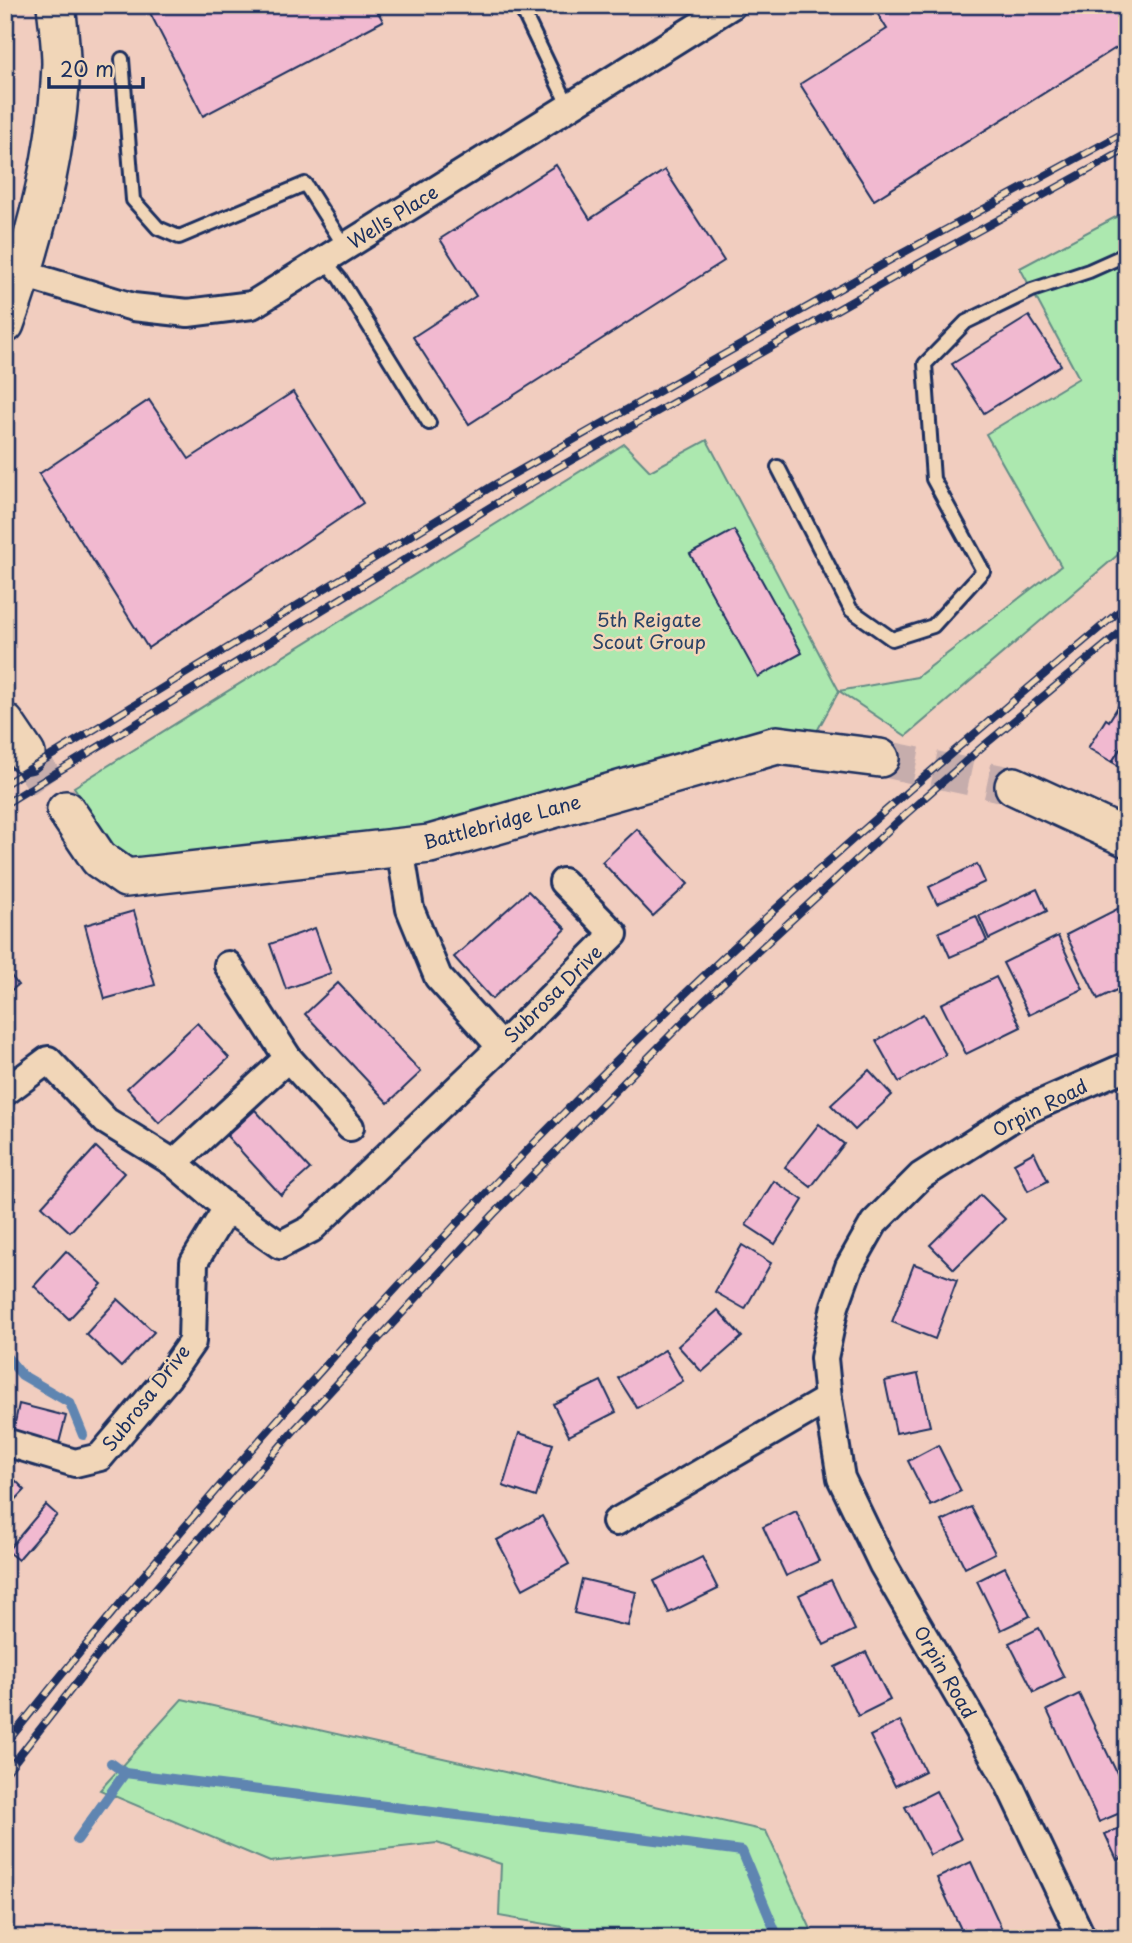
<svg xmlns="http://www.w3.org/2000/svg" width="1132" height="1943" font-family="'Playpen Sans',sans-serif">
<rect width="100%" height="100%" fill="#f1cdbf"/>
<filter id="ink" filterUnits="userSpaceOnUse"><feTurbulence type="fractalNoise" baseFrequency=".0143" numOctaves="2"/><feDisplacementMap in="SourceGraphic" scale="14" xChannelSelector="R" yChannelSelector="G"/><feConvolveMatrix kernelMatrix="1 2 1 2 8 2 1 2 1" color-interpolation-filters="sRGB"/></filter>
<g filter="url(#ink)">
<g fill="#ace8af" stroke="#648c86" stroke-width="2">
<polygon points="1127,211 1127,547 906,736 839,691 816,733 376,843 121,860 74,787 624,444 650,471 707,440 839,691 917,677 1061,566 986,434 1079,378 1020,268"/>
<polygon points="182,1699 766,1831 815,1938 599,1938 592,1932 499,1916 501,1864 437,1843 270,1862 100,1790"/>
</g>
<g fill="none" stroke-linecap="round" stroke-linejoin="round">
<g stroke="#5e85b1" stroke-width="10">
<polyline points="5,1355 22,1375 70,1403 83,1435"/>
<polyline points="125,1773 742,1851 778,1938"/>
<polyline points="77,1840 125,1773 111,1763"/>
</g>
</g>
<g fill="#f1b9d0" stroke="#1b2f5e" stroke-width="2">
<polygon points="146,5 374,5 383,21 203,116"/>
<polygon points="872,5 1127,5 1127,41 874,200 800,84 887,29"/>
<polygon points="556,165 590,219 665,170 724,261 469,424 413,337 476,296 440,239"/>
<polygon points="1029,316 1061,365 984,413 952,364"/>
<polygon points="293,392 363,503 148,648 39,474 149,400 189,459"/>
<polygon points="734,530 802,653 758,677 690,554"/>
<polygon points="1127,692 1127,738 1112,762 1088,748 1106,719 1109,721"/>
<polygon points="1127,738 1127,771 1112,762"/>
<polygon points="637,829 688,884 653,916 602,862"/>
<polygon points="977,864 985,882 937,904 929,887"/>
<polygon points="1037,889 1047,911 989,939 979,916"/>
<polygon points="528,891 566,929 492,999 454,957"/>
<polygon points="1121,907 1127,918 1127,985 1098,999 1066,935"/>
<polygon points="134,911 155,985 105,999 85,925"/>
<polygon points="976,916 987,941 950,957 939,932"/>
<polygon points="315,928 331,973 286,989 270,944"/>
<polygon points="1058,936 1083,989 1029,1015 1003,963"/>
<polygon points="5,968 18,985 5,995"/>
<polygon points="996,977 1021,1027 966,1054 941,1004"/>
<polygon points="338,983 421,1072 388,1103 305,1014"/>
<polygon points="923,1014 946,1055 899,1082 876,1041"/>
<polygon points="197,1023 229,1058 159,1123 127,1088"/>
<polygon points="869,1070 892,1095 855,1130 831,1105"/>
<polygon points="255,1110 310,1169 281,1195 227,1136"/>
<polygon points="819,1124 844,1144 811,1187 785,1167"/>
<polygon points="96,1147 124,1173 70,1232 42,1206"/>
<polygon points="1034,1152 1048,1181 1028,1191 1014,1163"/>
<polygon points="774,1181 803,1200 775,1244 746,1225"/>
<polygon points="5,1192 16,1198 5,1216"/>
<polygon points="981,1195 1005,1219 954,1269 930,1245"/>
<polygon points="742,1245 771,1263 745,1309 715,1292"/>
<polygon points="66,1251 102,1284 69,1319 34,1286"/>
<polygon points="914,1264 957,1280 935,1339 892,1322"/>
<polygon points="118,1299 154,1332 121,1367 86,1334"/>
<polygon points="718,1310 742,1337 702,1372 678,1346"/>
<polygon points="665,1350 683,1381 637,1408 618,1378"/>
<polygon points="918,1374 930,1426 896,1433 885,1381"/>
<polygon points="601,1381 616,1412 569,1436 553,1404"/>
<polygon points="19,1404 66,1416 59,1443 13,1432"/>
<polygon points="519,1433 553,1444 536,1497 503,1486"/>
<polygon points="938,1445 961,1491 931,1506 908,1461"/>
<polygon points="14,1479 25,1490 5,1511 5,1489"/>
<polygon points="46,1505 57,1515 18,1560 7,1551"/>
<polygon points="971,1507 995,1553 965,1568 942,1521"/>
<polygon points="796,1511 819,1561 786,1576 763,1527"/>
<polygon points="542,1516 569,1564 523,1589 497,1540"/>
<polygon points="702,1557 718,1589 669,1613 654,1581"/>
<polygon points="1005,1567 1030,1616 1001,1630 977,1581"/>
<polygon points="582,1579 636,1592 628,1626 574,1613"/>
<polygon points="831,1580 855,1630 824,1645 799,1595"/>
<polygon points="1039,1628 1064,1677 1034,1692 1009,1643"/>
<polygon points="866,1652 890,1700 858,1716 835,1667"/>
<polygon points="1079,1694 1127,1794 1127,1810 1099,1822 1047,1710"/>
<polygon points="900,1721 925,1771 895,1786 870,1736"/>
<polygon points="936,1791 961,1839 930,1855 905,1807"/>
<polygon points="1127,1825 1127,1856 1117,1860 1105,1834"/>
<polygon points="971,1862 1006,1938 965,1938 937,1878"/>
</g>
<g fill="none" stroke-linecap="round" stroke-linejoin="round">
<g stroke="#c6adac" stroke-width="37" stroke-dasharray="37 18" stroke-linecap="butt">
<polyline points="26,754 66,810"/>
<polyline points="880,758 1014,786"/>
</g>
<defs>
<g id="lane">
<polyline points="520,5 569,107"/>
<polyline points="122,59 133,200 158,228 179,237 305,184 345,247"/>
<polyline points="324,260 340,279 429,423"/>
<polyline points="778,467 851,610 892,639 933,626 983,571 933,479 925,364 966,322 1032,290 1089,271 1127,254"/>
</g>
<g id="street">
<polyline points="23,274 133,307 188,313 252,305 732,5"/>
<polyline points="228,965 288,1058 350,1127"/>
<polyline points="501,1047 614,934 563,882"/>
<polyline points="5,1092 48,1060 106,1121 174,1163 227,1208 280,1245 311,1229 501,1047 438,977 410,909 400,848"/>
<polyline points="174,1163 288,1058"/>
<polyline points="5,1442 75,1463 100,1457 167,1378 192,1342 194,1262 227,1208"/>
<polyline points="616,1522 828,1399"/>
<polyline points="1082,1938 1007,1780 883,1565 841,1478 828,1399 824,1358 835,1306 849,1267 874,1223 921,1176 1022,1112 1127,1066"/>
</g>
<g id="secondary">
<path d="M5,324c30,-83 53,-172 56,-260 0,-19 -3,-40 -5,-59"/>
<polyline points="5,723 26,754"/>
<polyline points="1014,786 1127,838"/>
<polyline points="66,810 99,859 126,878 430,844 777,745 880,758"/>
</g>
</defs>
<use href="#lane" stroke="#1b2f5e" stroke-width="18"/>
<use href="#street" stroke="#1b2f5e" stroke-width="32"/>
<use href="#secondary" stroke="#1b2f5e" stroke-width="42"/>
<use href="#lane" stroke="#f1d6b8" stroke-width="12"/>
<use href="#street" stroke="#f1d6b8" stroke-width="26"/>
<use href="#secondary" stroke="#f1d6b8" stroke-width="37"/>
<defs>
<g id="rail">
<polyline points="5,784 494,485 899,255 1127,131"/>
<polyline points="5,804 510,495 907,270 1127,149"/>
<path d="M5,1745c212,-266 440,-522 686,-757 140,-134 288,-259 436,-383"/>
<polyline points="5,1774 106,1645 297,1427 494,1214 703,1002 906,814 982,747 1127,627"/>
</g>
</defs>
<use href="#rail" stroke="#1b2f5e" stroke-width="8"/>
<use href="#rail" stroke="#f1d6b8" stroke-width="5" stroke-dasharray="16" stroke-linecap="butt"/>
</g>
</g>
<g text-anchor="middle" stroke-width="5" stroke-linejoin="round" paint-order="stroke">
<g font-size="19" fill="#1b2f5e" stroke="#f1d6b8">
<text transform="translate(393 217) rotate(-32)" y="7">Wells Place</text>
<text transform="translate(502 822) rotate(-15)" y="7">Battlebridge Lane</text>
<text transform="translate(553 994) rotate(-45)" y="7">Subrosa Drive</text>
<text transform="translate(1040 1108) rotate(-27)" y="7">Orpin Road</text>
<text transform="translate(146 1398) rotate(-52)" y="7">Subrosa Drive</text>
<text transform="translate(945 1672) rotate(60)" y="7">Orpin Road</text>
</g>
<g font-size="19" fill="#2a4266" stroke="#f1d6b8">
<text x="649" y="627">5th Reigate<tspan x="649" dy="22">Scout Group</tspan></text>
</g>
</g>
<rect width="1132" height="1943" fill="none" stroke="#f1d6b8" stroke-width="28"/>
<rect x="14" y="14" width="1104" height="1915" fill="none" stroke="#1b2f5e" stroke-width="2.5" filter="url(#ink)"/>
<path d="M49 77v10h94v-10" fill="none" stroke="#1b2f5e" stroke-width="3.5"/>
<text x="60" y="77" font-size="21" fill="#1b2f5e" stroke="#f1d6b8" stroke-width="5" paint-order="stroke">20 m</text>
</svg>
